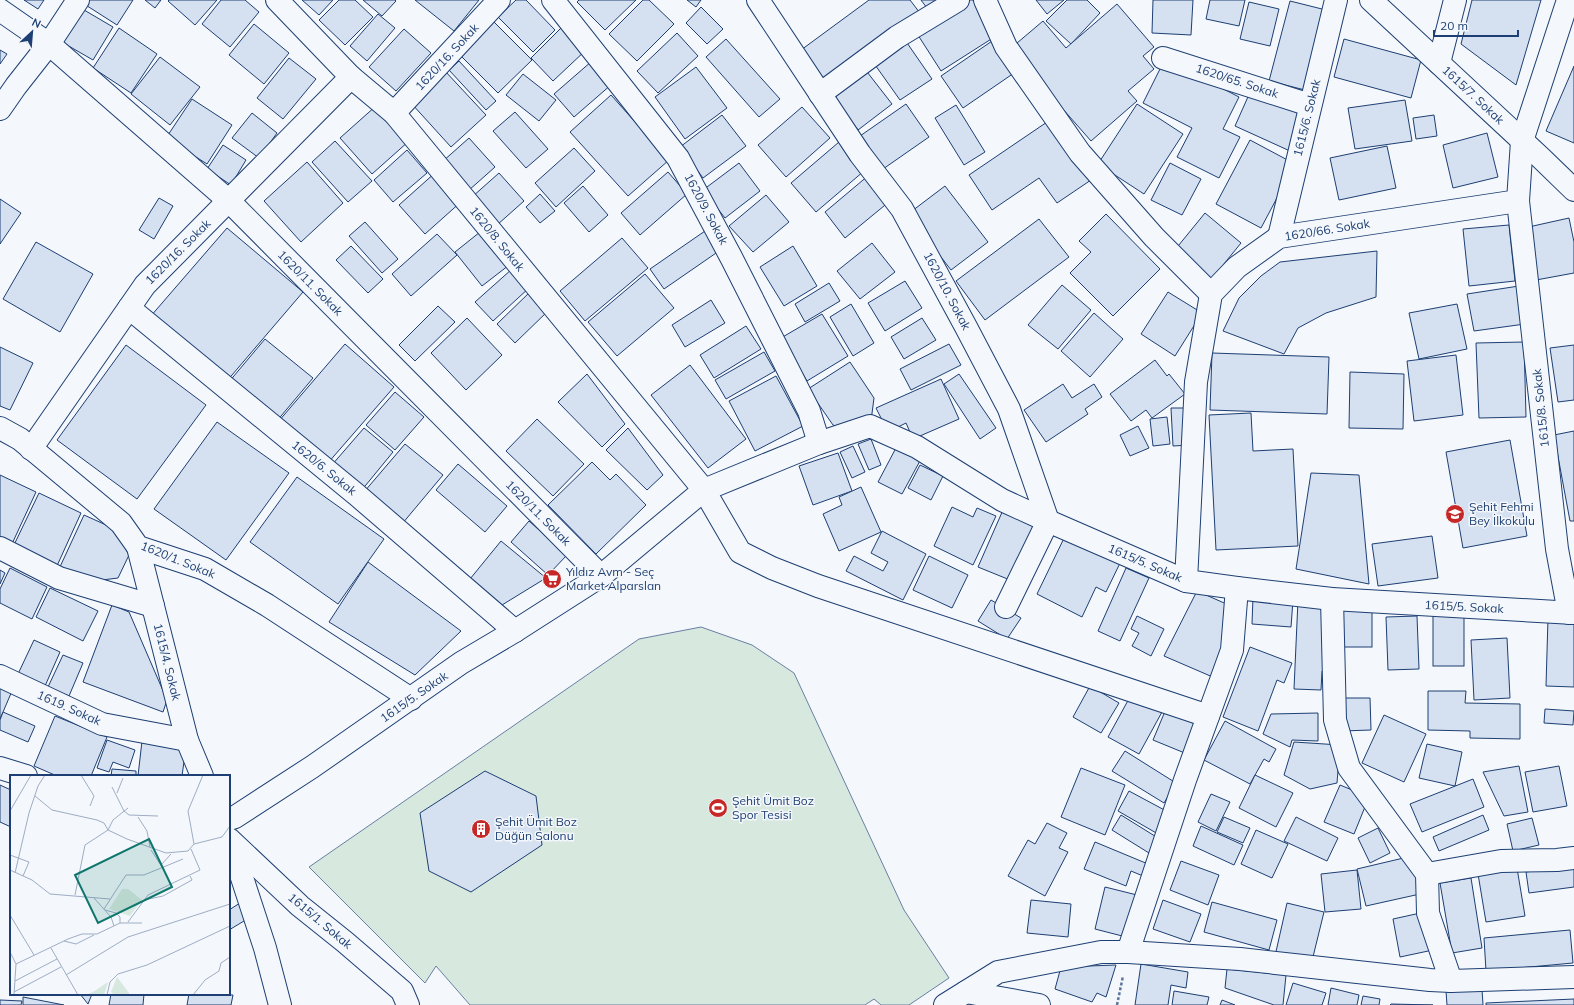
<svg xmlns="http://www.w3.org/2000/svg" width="1574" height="1005" font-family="Mulish,sans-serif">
<rect width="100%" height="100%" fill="#f4f7fb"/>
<polygon fill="#d7e8df" stroke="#687fa3" points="701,627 752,645 794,673 904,910 949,978 909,1005 881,1005 874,999 865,1005 470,1005 436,966 425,983 309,867 639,639"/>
<g fill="#d5e0f0" stroke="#1d3f73">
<polygon points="24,0 44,0 38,9"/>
<polygon points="83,0 133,0 117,25 81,2"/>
<polygon points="145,0 161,0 155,8"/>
<polygon points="169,0 217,0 195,25 168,1"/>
<polygon points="221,0 245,0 259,12 230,47 202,24"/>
<polygon points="302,0 333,0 319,15"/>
<polygon points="339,0 355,0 373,17 345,45 319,20"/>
<polygon points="363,0 395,0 396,1 382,16"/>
<polygon points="415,0 479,0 454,31"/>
<polygon points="516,0 526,0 555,30 533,52 498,17"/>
<polygon points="579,0 636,0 605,30 577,2"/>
<polygon points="643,0 649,0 674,24 637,61 609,34"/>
<polygon points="687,0 701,0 696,7"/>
<polygon points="869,0 910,0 923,17 827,87 801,50"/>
<polygon points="921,0 939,0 927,8"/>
<polygon points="966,0 973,0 996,36 941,71 916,32"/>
<polygon points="1036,0 1064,0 1047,14"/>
<polygon points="1067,0 1087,0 1100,13 1071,44 1046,21"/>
<polygon points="1153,0 1193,0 1191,35 1152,33"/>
<polygon points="1210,0 1245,0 1239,26 1206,19"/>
<polygon points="1472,0 1541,0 1516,85 1461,44"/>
<polygon points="1290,1 1330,11 1309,91 1269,81"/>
<polygon points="1249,2 1279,9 1270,46 1240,39"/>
<polygon points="1117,4 1154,47 1143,56 1154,69 1128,91 1137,101 1091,141 1010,49 1043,21 1066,48"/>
<polygon points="79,7 113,27 93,60 60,41"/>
<polygon points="701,7 723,29 707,44 686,23"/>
<polygon points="378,14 395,28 367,61 350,46"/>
<polygon points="492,20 532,60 498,93 458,53"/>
<polygon points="254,24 289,53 264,84 229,55"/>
<polygon points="563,26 586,50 553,81 531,58"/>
<polygon points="119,28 157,54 131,93 93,68"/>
<polygon points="404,29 431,53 396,91 369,67"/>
<polygon points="677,33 698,56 658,93 637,71"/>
<polygon points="726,39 780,99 759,117 706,57"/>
<polygon points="995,39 1017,71 963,108 941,76"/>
<polygon points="1344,39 1421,60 1411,98 1334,77"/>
<polygon points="905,40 932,79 900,100 873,62"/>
<polygon points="0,50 7,54 0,64"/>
<polygon points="160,57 200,87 170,125 131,94"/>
<polygon points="289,58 316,79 283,119 257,98"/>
<polygon points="1165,59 1239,97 1223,129 1240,137 1219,178 1177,157 1192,128 1143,103"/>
<polygon points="459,61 496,101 486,110 449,70"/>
<polygon points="592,61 612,84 574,117 554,94"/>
<polygon points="1574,66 1574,143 1546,131"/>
<polygon points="696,67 727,108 685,139 655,97"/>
<polygon points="864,68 892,104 858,130 831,93"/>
<polygon points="445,71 486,115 451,147 411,103"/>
<polygon points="523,74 556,100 539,121 506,95"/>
<polygon points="1251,90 1306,114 1290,151 1235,126"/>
<polygon points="611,95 669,160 628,196 570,132"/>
<polygon points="192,99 232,125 207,164 166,138"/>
<polygon points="1405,100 1412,141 1355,149 1348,108"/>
<polygon points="906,104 929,137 883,169 860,136"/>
<polygon points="1137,104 1183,134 1144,194 1098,164"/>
<polygon points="377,105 409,141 372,174 340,138"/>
<polygon points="956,105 985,152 964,165 935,118"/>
<polygon points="802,107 830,138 786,177 758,145"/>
<polygon points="515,112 548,149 526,168 493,131"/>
<polygon points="252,113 277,133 259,158 232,138"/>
<polygon points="722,115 746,146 703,178 680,147"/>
<polygon points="1434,115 1437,136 1416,139 1413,118"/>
<polygon points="1050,120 1091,180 1057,203 1039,178 992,210 969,175"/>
<polygon points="1487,133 1498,177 1453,188 1443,145"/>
<polygon points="469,138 495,167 468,191 442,162"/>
<polygon points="1250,140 1295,164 1261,228 1216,204"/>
<polygon points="335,141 372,181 348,202 312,162"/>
<polygon points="839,142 864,171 816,212 791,183"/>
<polygon points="223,145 246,160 231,185 207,169"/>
<polygon points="1387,146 1396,188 1339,200 1330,158"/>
<polygon points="574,148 595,171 556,207 535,183"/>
<polygon points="407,150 427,173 393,202 374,180"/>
<polygon points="307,162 343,203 301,242 264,201"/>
<polygon points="739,163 760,191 725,218 703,190"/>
<polygon points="1170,163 1201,179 1182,215 1151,200"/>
<polygon points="436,172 462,201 425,234 399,205"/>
<polygon points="668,172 687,194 640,235 621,213"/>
<polygon points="499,173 524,201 497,225 472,197"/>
<polygon points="869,175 890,201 845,238 825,212"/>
<polygon points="583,186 608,215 589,232 564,203"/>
<polygon points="945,186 988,242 951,270 908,214"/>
<polygon points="540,194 555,211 540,223 526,207"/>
<polygon points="766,195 789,222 753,252 729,226"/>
<polygon points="159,198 173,206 154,239 139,230"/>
<polygon points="0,199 21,213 0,244"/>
<polygon points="1205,213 1241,243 1210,281 1174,251"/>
<polygon points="1106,214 1160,269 1113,316 1070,273 1091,252 1079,241"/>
<polygon points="1569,218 1574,242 1574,273 1536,280 1524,228"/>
<polygon points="1039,219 1069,257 985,320 956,281"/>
<polygon points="365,222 398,259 382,273 349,236"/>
<polygon points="1509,225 1515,281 1469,286 1463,229"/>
<polygon points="227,228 303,292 226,382 150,317"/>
<polygon points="485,228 513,262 482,286 455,252"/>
<polygon points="705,231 719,251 664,289 650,269"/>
<polygon points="437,234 457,255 411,296 392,274"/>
<polygon points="622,238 648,268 585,321 560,291"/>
<polygon points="36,242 93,274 60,332 3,299"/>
<polygon points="872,243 895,272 860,299 837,271"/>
<polygon points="351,246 383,279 368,293 336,260"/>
<polygon points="793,246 817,286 784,306 760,267"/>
<polygon points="1377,251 1376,297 1326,313 1298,328 1284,354 1223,331 1239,298 1261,276 1280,262"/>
<polygon points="512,269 529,288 493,321 475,302"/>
<polygon points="645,274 674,308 617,356 588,322"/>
<polygon points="905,281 922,308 885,331 868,303"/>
<polygon points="829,283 840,301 805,322 795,304"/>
<polygon points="1062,285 1091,310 1058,349 1028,325"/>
<polygon points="1519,286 1525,324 1474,331 1467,294"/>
<polygon points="531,291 549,310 515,343 497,324"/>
<polygon points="1168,292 1202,313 1175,356 1141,334"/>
<polygon points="711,300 725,323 685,347 672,325"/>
<polygon points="851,304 874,343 853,356 830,317"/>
<polygon points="1457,304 1467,349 1419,359 1409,313"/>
<polygon points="438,306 455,322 415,361 399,345"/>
<polygon points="1094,313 1123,339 1090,377 1061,351"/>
<polygon points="822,314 848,356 807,381 781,338"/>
<polygon points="467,318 502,355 466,390 431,353"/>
<polygon points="922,318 936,340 904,359 891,337"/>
<polygon points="746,326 761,349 714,378 700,355"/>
<polygon points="265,339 313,378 276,422 228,383"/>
<polygon points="1524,342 1526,417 1479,418 1476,343"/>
<polygon points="345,344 394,387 327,464 278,422"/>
<polygon points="949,344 961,365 911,390 900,369"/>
<polygon points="126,345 206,405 137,499 57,440"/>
<polygon points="1574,345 1574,400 1558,402 1550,348"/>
<polygon points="0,347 33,363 10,410 0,406"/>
<polygon points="764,352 775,371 726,399 715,380"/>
<polygon points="1212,353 1329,357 1327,414 1210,410"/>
<polygon points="1456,355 1463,415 1414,421 1407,361"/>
<polygon points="1155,360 1167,376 1169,374 1185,394 1152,418 1146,410 1131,421 1110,394"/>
<polygon points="850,362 874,398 871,421 843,430 833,425 808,389"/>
<polygon points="690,365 746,439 708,468 651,395"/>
<polygon points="1350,372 1404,374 1403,429 1349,428"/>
<polygon points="587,374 625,424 602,447 558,402"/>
<polygon points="959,374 996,428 980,439 944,384"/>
<polygon points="776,376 803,426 755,451 729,401"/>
<polygon points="941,379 959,419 913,439 906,423 894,429 885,426 876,408"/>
<polygon points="1063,384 1072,398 1094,384 1102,397 1085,409 1088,414 1046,442 1024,410"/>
<polygon points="395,392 424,417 395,450 366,425"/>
<polygon points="1171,408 1189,408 1190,445 1173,446"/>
<polygon points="1251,413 1253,451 1293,449 1298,546 1216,550 1209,415"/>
<polygon points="1167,417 1170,444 1153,446 1150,419"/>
<polygon points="537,419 584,464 553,496 506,451"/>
<polygon points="217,422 289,473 226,560 154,509"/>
<polygon points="1138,426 1149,448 1130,456 1120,435"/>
<polygon points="364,428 393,452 361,491 331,466"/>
<polygon points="628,428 663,475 647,490 606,450"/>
<polygon points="1574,431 1574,521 1570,521 1554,435"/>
<polygon points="871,439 881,465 869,470 858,444"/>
<polygon points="1510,440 1527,536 1463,548 1446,452"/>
<polygon points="405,444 443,475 402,524 364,492"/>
<polygon points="853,446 865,472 852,478 840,452"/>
<polygon points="897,446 921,459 902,494 878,482"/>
<polygon points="838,453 852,491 813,505 799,466"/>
<polygon points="592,462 610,480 616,474 646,505 596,554 548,505"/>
<polygon points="458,464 507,506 485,532 436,490"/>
<polygon points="920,465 943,476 931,500 908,488"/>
<polygon points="1311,473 1359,475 1369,584 1296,569"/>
<polygon points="0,475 36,492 11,546 0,541"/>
<polygon points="297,477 384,539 338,604 250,542"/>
<polygon points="861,487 881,532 839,551 823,514 842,505 839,497"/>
<polygon points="39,493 81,513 56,568 13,547"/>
<polygon points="952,507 973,517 977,508 996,516 973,565 934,546"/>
<polygon points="1003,510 1035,524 1010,580 978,567"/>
<polygon points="84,515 115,529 129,555 118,578 86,582 59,569"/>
<polygon points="529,521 567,555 548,575 511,542"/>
<polygon points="882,531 926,554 903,600 846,571 854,556 883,571 888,562 871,553"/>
<polygon points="1067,532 1122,559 1106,592 1096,587 1082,617 1037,594"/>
<polygon points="1432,536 1438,578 1378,586 1372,544"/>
<polygon points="501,541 546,578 502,605 470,579"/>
<polygon points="929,556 968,575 952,608 913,590"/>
<polygon points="368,562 461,631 415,675 329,622"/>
<polygon points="10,568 47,587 32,619 0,603 0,589"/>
<polygon points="1126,568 1149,578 1120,641 1098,631"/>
<polygon points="0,570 5,573 0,584"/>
<polygon points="50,588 98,611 83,641 36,617"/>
<polygon points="1197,591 1231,606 1215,678 1164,656"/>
<polygon points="1253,597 1293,600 1291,627 1252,624"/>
<polygon points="991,600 1021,618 1007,639 978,621"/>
<polygon points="1298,600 1331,601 1328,671 1322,671 1321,690 1294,689"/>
<polygon points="112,605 129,612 167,700 163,712 83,682"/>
<rect x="1339" y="608" width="33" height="39"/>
<rect x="1433" y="614" width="31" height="52"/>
<polygon points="1137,616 1164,629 1151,656 1132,646 1139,633 1131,629"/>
<polygon points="1417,616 1419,669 1388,670 1386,617"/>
<polygon points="1548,618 1574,619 1574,687 1546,686"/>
<polygon points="1507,638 1510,698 1474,700 1471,640"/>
<polygon points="34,640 60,652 45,686 18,674"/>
<polygon points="1250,647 1292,663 1284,683 1277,680 1258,731 1223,717"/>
<polygon points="63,655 83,663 69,696 48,687"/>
<polygon points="0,677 15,684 0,719"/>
<polygon points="1090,686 1119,703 1101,733 1073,717"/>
<polygon points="1428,691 1466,691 1465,703 1520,704 1520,739 1470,738 1470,731 1428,730"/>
<polygon points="1131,695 1162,712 1139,754 1108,737"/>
<polygon points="1340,698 1370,698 1371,730 1342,731"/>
<polygon points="1166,709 1205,725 1192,756 1153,740"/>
<polygon points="1545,709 1574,711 1573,725 1544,723"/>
<polygon points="3,712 35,726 28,742 0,730 0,720"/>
<polygon points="1318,713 1318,741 1292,740 1290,747 1263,734 1271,714"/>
<polygon points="1384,715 1426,734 1404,782 1362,763"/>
<polygon points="55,716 107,737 91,776 57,776 34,766"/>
<polygon points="1225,721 1276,749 1269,762 1264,759 1250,784 1204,760"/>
<polygon points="107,740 135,750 129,768 113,762 109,772 97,768"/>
<polygon points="142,741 186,747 182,776 138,776"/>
<polygon points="1294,742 1340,745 1337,783 1310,789 1284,775"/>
<polygon points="1427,744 1462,752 1455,786 1419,778"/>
<polygon points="1125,751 1176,783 1164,803 1112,771"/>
<polygon points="1519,766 1528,812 1504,816 1483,772"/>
<polygon points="1559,766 1567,806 1533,812 1525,772"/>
<polygon points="1081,768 1125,785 1105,835 1061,817"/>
<polygon points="112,769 136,771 136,776 111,776"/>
<polygon points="485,771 536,796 542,845 471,892 429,871 420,813"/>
<polygon points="1255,775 1293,793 1276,827 1239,808"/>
<polygon points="1473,779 1484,807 1422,832 1410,804"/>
<polygon points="0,785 11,790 11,827 0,822"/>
<polygon points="1340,785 1369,797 1354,834 1324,822"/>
<polygon points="1129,791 1170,813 1158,834 1118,811"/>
<polygon points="1211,794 1230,802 1216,831 1198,822"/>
<polygon points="1121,815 1158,838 1149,853 1112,830"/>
<polygon points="1483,815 1489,830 1439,851 1433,837"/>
<polygon points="1224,817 1250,828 1243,843 1217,832"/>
<polygon points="1296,817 1338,838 1327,861 1284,841"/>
<polygon points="1532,818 1539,845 1513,851 1507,824"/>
<polygon points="1047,823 1067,833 1059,848 1068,852 1045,896 1008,876 1028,840 1035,844"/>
<polygon points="1201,826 1243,845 1234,865 1193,846"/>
<polygon points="1378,828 1390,853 1370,863 1358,838"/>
<polygon points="1256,830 1288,844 1272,878 1241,864"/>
<polygon points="1095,842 1148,864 1143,876 1131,871 1126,886 1084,869"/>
<polygon points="1412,856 1420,894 1366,906 1357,869"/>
<polygon points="1181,861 1219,875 1208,905 1170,890"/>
<polygon points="1574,865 1574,887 1529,893 1526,872"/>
<polygon points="1517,868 1525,916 1486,922 1478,874"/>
<polygon points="1357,870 1361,909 1325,912 1321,874"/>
<polygon points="1471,878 1482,948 1452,953 1440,883"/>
<polygon points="1105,887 1141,896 1130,938 1095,929"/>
<polygon points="1031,900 1071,904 1068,937 1027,933"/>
<polygon points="1163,900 1201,914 1190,942 1153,929"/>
<polygon points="1212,902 1277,920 1269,950 1204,932"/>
<polygon points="240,903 249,918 229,930 229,910"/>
<polygon points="1287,903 1324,912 1311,965 1275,956"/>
<polygon points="1425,912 1433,950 1400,957 1393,919"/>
<polygon points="1570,930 1573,963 1486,971 1484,938"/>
<polygon points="1141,964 1188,972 1186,988 1171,985 1168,1005 1135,1005"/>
<polygon points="1116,965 1106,997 1097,993 1092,1002 1055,989 1061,967"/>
<polygon points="1227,969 1286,975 1283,1005 1274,1005 1225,988"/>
<polygon points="1293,983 1326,993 1322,1005 1286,1005"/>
<polygon points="1331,988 1359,995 1357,1005 1328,1005"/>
<polygon points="1482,989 1483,1005 1447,1005 1446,991"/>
<polygon points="1174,991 1209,997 1207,1005 1172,1005"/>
<polygon points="80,994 92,994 88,1004"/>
<polygon points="111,994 144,994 143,1005 109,1005"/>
<polygon points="189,994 233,995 231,1005 187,1005"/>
<polygon points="1363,996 1380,999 1379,1005 1361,1005"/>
<polygon points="23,997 64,1005 23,1005"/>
<polygon points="1574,999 1574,1005 1486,1005 1486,1003"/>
<polygon points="0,1000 22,1001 21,1005 0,1005"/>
<polygon points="1222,1000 1235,1005 1220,1005"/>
<polygon points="1391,1004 1433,1005 1390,1005"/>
</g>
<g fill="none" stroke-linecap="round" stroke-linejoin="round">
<defs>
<g id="minor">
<polyline points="277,0 351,77 394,113 704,490 740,552 772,568 818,586 1208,716"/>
<polyline points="553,0 678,158 732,259 809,411 819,443"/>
<polyline points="758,0 860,154 902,209 966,327 1009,409 1048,521 1006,607"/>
<polyline points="985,0 1006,47 1080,153 1154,237 1211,294"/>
<polyline points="1371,0 1541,158 1574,190"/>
<polyline points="0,10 49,44 229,201 601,576"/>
<polyline points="1163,58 1310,105"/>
<polyline points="1439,63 1455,0"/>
<polyline points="820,94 897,37 958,0"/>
<polyline points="0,109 16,86 49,44 78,0"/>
<polyline points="394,113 499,0"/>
<polyline points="1518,201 1557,549 1569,613"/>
<polyline points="1279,237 1336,0"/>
<polyline points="129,308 357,495 515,631"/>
<polyline points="31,449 145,285 351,77"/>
<polyline points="0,548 59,578 153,606"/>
<polyline points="1186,581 1196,382 1211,294 1237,267 1279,237 1518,201 1522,141 1568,0"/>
<polyline points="1332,599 1335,720 1349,768 1427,874 1428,913 1451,981"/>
<polyline points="0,676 102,724 187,740"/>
<polyline points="0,768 26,776"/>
<polyline points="1427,874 1501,861 1557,860 1574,858"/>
<polyline points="1128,952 1185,780 1232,650 1237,588"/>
<polyline points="966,992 1039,1005"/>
<polyline points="945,1005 998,972 1101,952 1128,952 1240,959 1430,980 1451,981 1574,977"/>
</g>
<g id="major">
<polyline points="0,428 20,439 121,523 138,547 205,569 267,605 411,699"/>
<polyline points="138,547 187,740 202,776"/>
<polyline points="229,819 235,817 312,767 461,663 515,631 601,576 704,490 819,443 870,426 917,447 1002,500 1048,521 1186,581 1237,588 1332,599 1574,613"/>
<polyline points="229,839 300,906 345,942 402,991 408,1005"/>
<polyline points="231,844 265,948 280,1005"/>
</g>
</defs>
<use href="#minor" stroke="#1d3f73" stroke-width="24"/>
<use href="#major" stroke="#1d3f73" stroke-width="24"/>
<polyline stroke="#5e769c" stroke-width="2.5" stroke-dasharray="3 2" stroke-linecap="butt" points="1117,1005 1123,976"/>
<use href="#minor" stroke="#f4f7fb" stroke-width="22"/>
<use href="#major" stroke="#f4f7fb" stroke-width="22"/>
</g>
<defs>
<symbol id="school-disc" viewBox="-11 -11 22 22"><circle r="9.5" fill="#c62828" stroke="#f4f7fb"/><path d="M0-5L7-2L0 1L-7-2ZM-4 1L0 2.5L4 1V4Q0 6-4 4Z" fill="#fff"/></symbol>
<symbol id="supermarket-disc" viewBox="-11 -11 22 22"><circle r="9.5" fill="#c62828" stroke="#f4f7fb"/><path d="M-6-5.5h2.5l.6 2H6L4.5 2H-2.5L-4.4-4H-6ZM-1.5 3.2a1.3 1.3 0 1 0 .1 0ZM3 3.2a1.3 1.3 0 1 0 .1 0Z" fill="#fff"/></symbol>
<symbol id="stadium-disc" viewBox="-11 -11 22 22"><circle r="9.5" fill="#c62828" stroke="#f4f7fb"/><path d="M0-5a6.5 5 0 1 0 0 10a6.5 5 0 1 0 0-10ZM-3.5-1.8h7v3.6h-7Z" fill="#fff"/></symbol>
<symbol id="building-disc" viewBox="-11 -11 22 22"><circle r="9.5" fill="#c62828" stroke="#f4f7fb"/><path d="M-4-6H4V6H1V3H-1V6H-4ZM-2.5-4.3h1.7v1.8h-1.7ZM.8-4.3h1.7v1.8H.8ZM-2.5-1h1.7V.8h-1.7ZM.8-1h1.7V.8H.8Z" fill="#fff"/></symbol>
</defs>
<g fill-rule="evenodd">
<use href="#school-disc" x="1444" y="503" width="22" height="22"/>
<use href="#supermarket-disc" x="541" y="568" width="22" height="22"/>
<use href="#stadium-disc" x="707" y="797" width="22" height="22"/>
<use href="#building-disc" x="470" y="818" width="22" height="22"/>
</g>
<g text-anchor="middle" stroke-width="3" stroke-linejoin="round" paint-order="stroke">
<g font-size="12" fill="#1d3f73" stroke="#f4f7fb">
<text transform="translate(447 57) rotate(-47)" y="4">1620/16. Sokak</text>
<text transform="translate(1237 81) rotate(18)" y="4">1620/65. Sokak</text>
<text transform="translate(1473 95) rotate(43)" y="4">1615/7. Sokak</text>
<text transform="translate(1307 118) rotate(-76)" y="4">1615/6. Sokak</text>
<text transform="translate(706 209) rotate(62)" y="4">1620/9. Sokak</text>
<text transform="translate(1327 230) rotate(-9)" y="4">1620/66. Sokak</text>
<text transform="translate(497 239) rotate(51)" y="4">1620/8. Sokak</text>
<text transform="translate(178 252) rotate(-45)" y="4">1620/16. Sokak</text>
<text transform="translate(310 283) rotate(45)" y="4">1620/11. Sokak</text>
<text transform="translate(947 291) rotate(62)" y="4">1620/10. Sokak</text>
<text transform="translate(1541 408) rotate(-96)" y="4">1615/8. Sokak</text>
<text transform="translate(324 468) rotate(39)" y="4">1620/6. Sokak</text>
<text transform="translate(538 513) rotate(45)" y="4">1620/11. Sokak</text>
<text transform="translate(178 560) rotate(22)" y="4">1620/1. Sokak</text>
<text transform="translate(1145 563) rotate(23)" y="4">1615/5. Sokak</text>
<text transform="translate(1464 607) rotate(3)" y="4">1615/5. Sokak</text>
<text transform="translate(167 662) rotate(76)" y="4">1615/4. Sokak</text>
<text transform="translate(414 697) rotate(-35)" y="4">1615/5. Sokak</text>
<text transform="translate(69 708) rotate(24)" y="4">1619. Sokak</text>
<text transform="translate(320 921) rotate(40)" y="4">1615/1. Sokak</text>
</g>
<g font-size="12" fill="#1d3f73" stroke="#f4f7fb" text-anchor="start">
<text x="1469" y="511">Şehit Fehmi<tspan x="1469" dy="14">Bey İlkokulu</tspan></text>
<text x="566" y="576">Yıldız Avm - Seç<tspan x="566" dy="14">Market Alparslan</tspan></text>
<text x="732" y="805">Şehit Ümit Boz<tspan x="732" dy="14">Spor Tesisi</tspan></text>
<text x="495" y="826">Şehit Ümit Boz<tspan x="495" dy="14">Düğün Salonu</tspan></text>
</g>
</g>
<g transform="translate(10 775)">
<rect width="220" height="220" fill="#f4f7fb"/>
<path d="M112,114h6l14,11 -12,16 -21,-7zM107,202l12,16 1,2h-15l-4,-3zM98,207l-4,13h-18l7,-3z" fill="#d7e8df"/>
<path fill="none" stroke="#9eadc5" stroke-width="1" d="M71,0l13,21 -4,10M193,0l-15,36 6,33 28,-7 8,-11M102,12l12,24 5,4 29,1M107,18l6,-15M25,21l17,14 45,10 7,3 4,7 19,9 39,14 22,-2 6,-7M0,36l21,-36M128,42l9,14 3,16M141,75l11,17M0,80l19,7 -6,14M151,90l10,-11M0,95l22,10 18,14 60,5M5,98l14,-60 9,-27 7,-11M65,120l10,-50 23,-15 5,-10 15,-12M84,123l17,19 3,9M134,125l19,-4 29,-16 -2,-4M94,134l22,-34h18l39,-16M0,140l24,40M118,147l20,-27 52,-25 -9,-21M110,148h22M54,166l12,3 18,-9M41,173l27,47M0,177l6,12M56,200l62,-38 102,-33M5,206l42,-22M4,217l47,-25M4,220l2,-31 52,-25 14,-5h15l23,-11v-6l-4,-4 -11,-3M97,220l3,-13 8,-8 29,-9 83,-39M183,220l12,-15 14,-9 2,-8 9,-6"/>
<path fill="#0f766e" fill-opacity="0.15" stroke="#0f766e" stroke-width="2" d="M139,64l23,48 -74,36 -23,-48z"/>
<rect width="220" height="220" fill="none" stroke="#1d3f73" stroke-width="2"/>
</g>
<g transform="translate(32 32) rotate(26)" stroke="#f4f7fb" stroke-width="3" paint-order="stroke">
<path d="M0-3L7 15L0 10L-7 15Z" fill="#1d3f73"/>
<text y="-6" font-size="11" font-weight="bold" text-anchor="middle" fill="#1d3f73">N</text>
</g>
<path d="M1434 30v6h84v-6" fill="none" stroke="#1d3f73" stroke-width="2"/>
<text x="1440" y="30" font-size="12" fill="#1d3f73" stroke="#f4f7fb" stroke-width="3" paint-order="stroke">20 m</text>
</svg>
